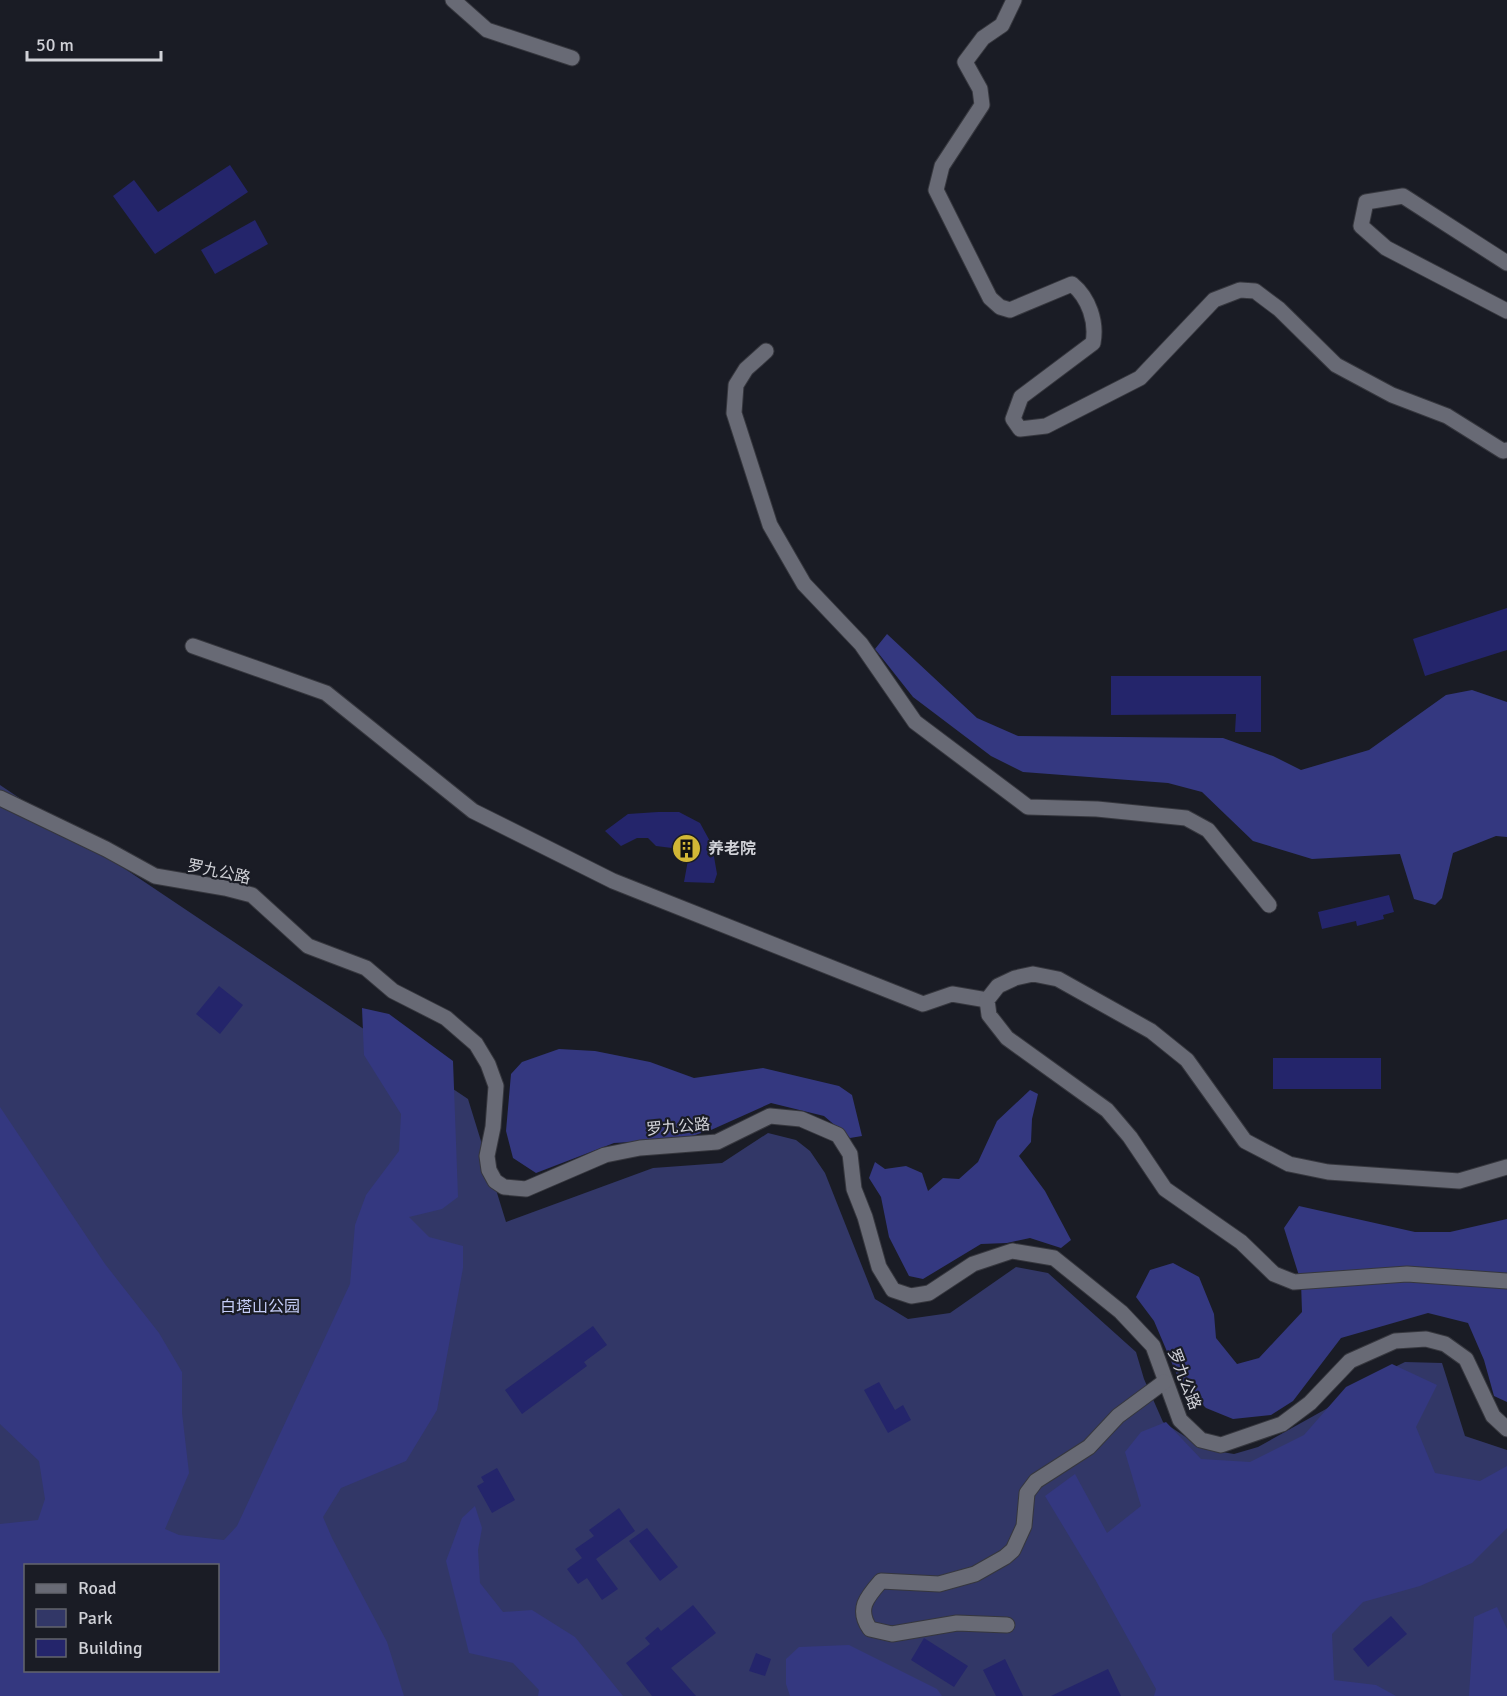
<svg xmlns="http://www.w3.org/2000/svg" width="1507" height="1696" font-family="Signika,'Noto Sans SC',sans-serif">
<rect width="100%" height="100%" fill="#1a1c25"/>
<path fill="#323767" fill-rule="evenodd" d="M0,785l468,314 38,123 147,-54 69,-5 46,-30 28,7 14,11 15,22 50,126 33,20 42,-6 66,-46 32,6 88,79 8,27 19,43 41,27 30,5 24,-7 68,-38 36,-26 43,-21 37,1 23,73 42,14v246h-1507zM26,1566h192v104h-192z"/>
<g fill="#343880" fill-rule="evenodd">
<polygon points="887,634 977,718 1018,736 1223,738 1273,756 1301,770 1369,750 1446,695 1472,690 1507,702 1507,837 1496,836 1453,853 1442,898 1435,905 1414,899 1400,854 1312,859 1253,841 1202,792 1168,783 1023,772 991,756 913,697 875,649"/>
<path d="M362,1008l27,6 64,47 5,136 -16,12 -33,8 20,20 34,9v22l-26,142 -31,51 -65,27 -18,29 9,21 55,104 17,54h-404v-172l38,-4 7,-21 -6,-38 -39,-37v-317l105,157 54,69 23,39v41l7,60 -24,56 14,6 45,5 13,-14 113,-242 5,-59 11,-30 33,-44 2,-37 -37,-59zM26,1566h192v104h-192z"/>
<polygon points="559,1049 595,1051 650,1062 694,1078 763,1068 839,1086 852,1095 862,1136 850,1138 824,1116 771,1103 711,1130 682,1139 614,1143 536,1173 513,1158 506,1131 511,1074 522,1062"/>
<polygon points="1030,1090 1038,1094 1032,1119 1031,1142 1019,1156 1045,1191 1071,1240 1061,1248 1030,1238 1007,1243 981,1244 923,1279 909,1276 889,1237 881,1197 869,1178 875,1162 885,1169 906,1166 922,1173 928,1191 943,1178 959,1179 978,1162 997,1121"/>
<polygon points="1299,1206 1415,1232 1450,1232 1507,1219 1507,1402 1494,1396 1484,1360 1468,1323 1428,1313 1341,1338 1293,1401 1271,1415 1233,1419 1206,1408 1180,1382 1154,1321 1136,1297 1150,1270 1173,1263 1199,1277 1214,1314 1216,1338 1237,1364 1259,1358 1302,1312 1301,1282 1284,1228"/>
<polygon points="1392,1364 1437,1385 1416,1427 1435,1473 1480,1481 1507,1466 1507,1528 1472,1563 1420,1586 1363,1602 1332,1634 1334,1680 1376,1685 1396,1696 1154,1696 1156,1689 1095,1579 1045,1496 1075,1474 1107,1533 1141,1506 1125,1452 1141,1432 1166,1422 1201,1459 1250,1462 1304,1435 1346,1387"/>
<polygon points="475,1506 482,1528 478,1550 480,1583 503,1612 532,1610 575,1637 623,1696 538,1696 539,1690 513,1663 469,1653 446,1561 462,1518"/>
<polygon points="1497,1607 1507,1629 1507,1696 1469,1696 1474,1617"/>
<polygon points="849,1645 937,1689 942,1696 790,1696 786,1684 786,1659 799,1647"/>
</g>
<g fill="#24256b">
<polygon points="230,165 248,192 155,254 113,196 134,180 158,212"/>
<polygon points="255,220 268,244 215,274 201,250"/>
<polygon points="1507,608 1507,650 1425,676 1413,639"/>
<polygon points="1111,676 1261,676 1261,732 1235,732 1236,714 1111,715"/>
<polygon points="658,812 679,812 700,823 712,845 717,874 714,883 684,882 688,860 680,849 656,846 648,838 637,838 621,846 605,831 628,814"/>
<polygon points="1389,895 1394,912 1383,915 1384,919 1357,926 1356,921 1322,929 1318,912"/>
<polygon points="219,986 243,1005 220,1034 196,1014"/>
<rect x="1273" y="1058" width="108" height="31"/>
<polygon points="593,1326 607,1345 584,1362 587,1366 522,1414 505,1390"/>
<polygon points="879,1382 895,1410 903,1405 911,1420 888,1433 864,1390"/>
<polygon points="497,1468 515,1500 492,1513 477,1486 484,1482 481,1477"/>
<polygon points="619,1508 635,1531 596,1559 618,1589 602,1600 587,1578 578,1584 567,1569 582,1558 575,1549 594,1536 589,1530"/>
<polygon points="647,1528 678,1567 660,1581 629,1541"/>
<polygon points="693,1605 716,1633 671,1668 696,1696 652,1696 626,1663 650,1644 645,1638 658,1627 661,1631"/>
<polygon points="1391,1616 1407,1634 1368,1667 1353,1649"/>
<polygon points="924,1638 968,1666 954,1687 911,1660"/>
<polygon points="756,1653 771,1659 765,1676 749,1671"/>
<polygon points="1005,1659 1023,1696 996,1696 983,1670"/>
<polygon points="1108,1669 1121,1696 1051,1696"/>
</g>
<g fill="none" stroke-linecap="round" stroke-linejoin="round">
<defs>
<g id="minor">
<polyline points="453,0 487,30 572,58"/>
<path d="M1014,0l-12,25 -19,13 -18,24 15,27 2,16 -40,61 -6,24 54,108 10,9 10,3 62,-26c17,14 25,38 21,59l-72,54 -8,22 7,10 26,-3 94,-48 74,-78 26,-10 15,1 24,18 57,56 56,30 55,21 56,35 4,-1"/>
<polyline points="1507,263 1403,196 1366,202 1361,226 1386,248 1507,311"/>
<polyline points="766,351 746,369 736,385 734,413 770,525 804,584 861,644 915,722 1028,807 1097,809 1186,818 1208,830 1269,905"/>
<polyline points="193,646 326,693 473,811 613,881 923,1004 952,994 987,1000"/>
<polyline points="0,798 106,849 155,876 225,888 252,895 308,946 366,968 393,991 446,1018 476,1044 488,1064 496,1086 493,1127 487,1156 489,1170 495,1181 504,1187 526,1189 605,1155 640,1148 717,1142 770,1116 801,1119 838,1135 850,1154 854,1189 865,1217 879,1267 893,1290 911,1296 929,1293 973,1264 1012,1251 1054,1258 1121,1312 1153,1346 1180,1420 1201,1440 1221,1445 1282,1424 1310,1403 1350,1361 1395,1341 1426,1339 1445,1344 1466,1359 1493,1416 1507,1429"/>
<polyline points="1507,1167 1459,1181 1328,1172 1289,1164 1245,1141 1187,1060 1151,1031 1058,979 1033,974 1015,978 998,986 987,1000 989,1015 1007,1038 1107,1110 1130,1137 1165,1189 1241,1242 1274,1274 1294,1282 1407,1274 1507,1281"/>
<path d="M1007,1625l-50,-2 -65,11 -22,-5c-14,-20 -3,-32 11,-48l58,3 36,-10 30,-17 8,-7 11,-24 3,-33 9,-12 53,-34 29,-31 46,-34"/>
</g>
</defs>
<use href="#minor" stroke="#36373e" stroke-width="17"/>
<use href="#minor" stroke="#686a75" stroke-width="15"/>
</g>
<defs>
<symbol id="building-disc" viewBox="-11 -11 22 22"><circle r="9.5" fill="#d2b736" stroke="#1a1c25"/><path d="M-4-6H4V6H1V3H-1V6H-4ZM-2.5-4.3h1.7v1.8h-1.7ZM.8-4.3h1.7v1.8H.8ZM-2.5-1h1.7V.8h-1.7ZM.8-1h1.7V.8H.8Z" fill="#111"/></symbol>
</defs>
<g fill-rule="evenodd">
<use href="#building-disc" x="670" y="832" width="33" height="33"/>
</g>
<g text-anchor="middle" stroke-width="4.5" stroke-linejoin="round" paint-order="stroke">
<g font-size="16" font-weight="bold" fill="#d0d1d7" stroke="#1a1c25" text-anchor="start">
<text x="708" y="854">养老院</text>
</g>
<g font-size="16" fill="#d0d1d7" stroke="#1a1c25">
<text transform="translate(219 871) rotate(12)" y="6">罗九公路</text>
<text transform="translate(678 1126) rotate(-5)" y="6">罗九公路</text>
<text transform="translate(1185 1379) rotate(69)" y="6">罗九公路</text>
</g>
<g font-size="16" fill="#c6cef8" stroke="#1a1c25">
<text x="260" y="1312">白塔山公园</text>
</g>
</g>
<rect x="24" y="1564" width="195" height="108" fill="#1a1c25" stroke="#63646c" stroke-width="1.5"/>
<rect x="36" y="1584" width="30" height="9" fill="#686a75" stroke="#63646c" stroke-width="1.5"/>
<text x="78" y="1594" font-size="18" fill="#d0d1d7">Road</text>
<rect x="36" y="1609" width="30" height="18" fill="#323767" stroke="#63646c" stroke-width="1.5"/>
<text x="78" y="1624" font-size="18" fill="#d0d1d7">Park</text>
<rect x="36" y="1639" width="30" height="18" fill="#24256b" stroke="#63646c" stroke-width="1.5"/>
<text x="78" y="1654" font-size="18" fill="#d0d1d7">Building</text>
<path d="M27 51v9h134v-9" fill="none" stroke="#d0d1d7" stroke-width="3"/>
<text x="36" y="51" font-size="18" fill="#d0d1d7" stroke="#1a1c25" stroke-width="4.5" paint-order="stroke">50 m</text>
</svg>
